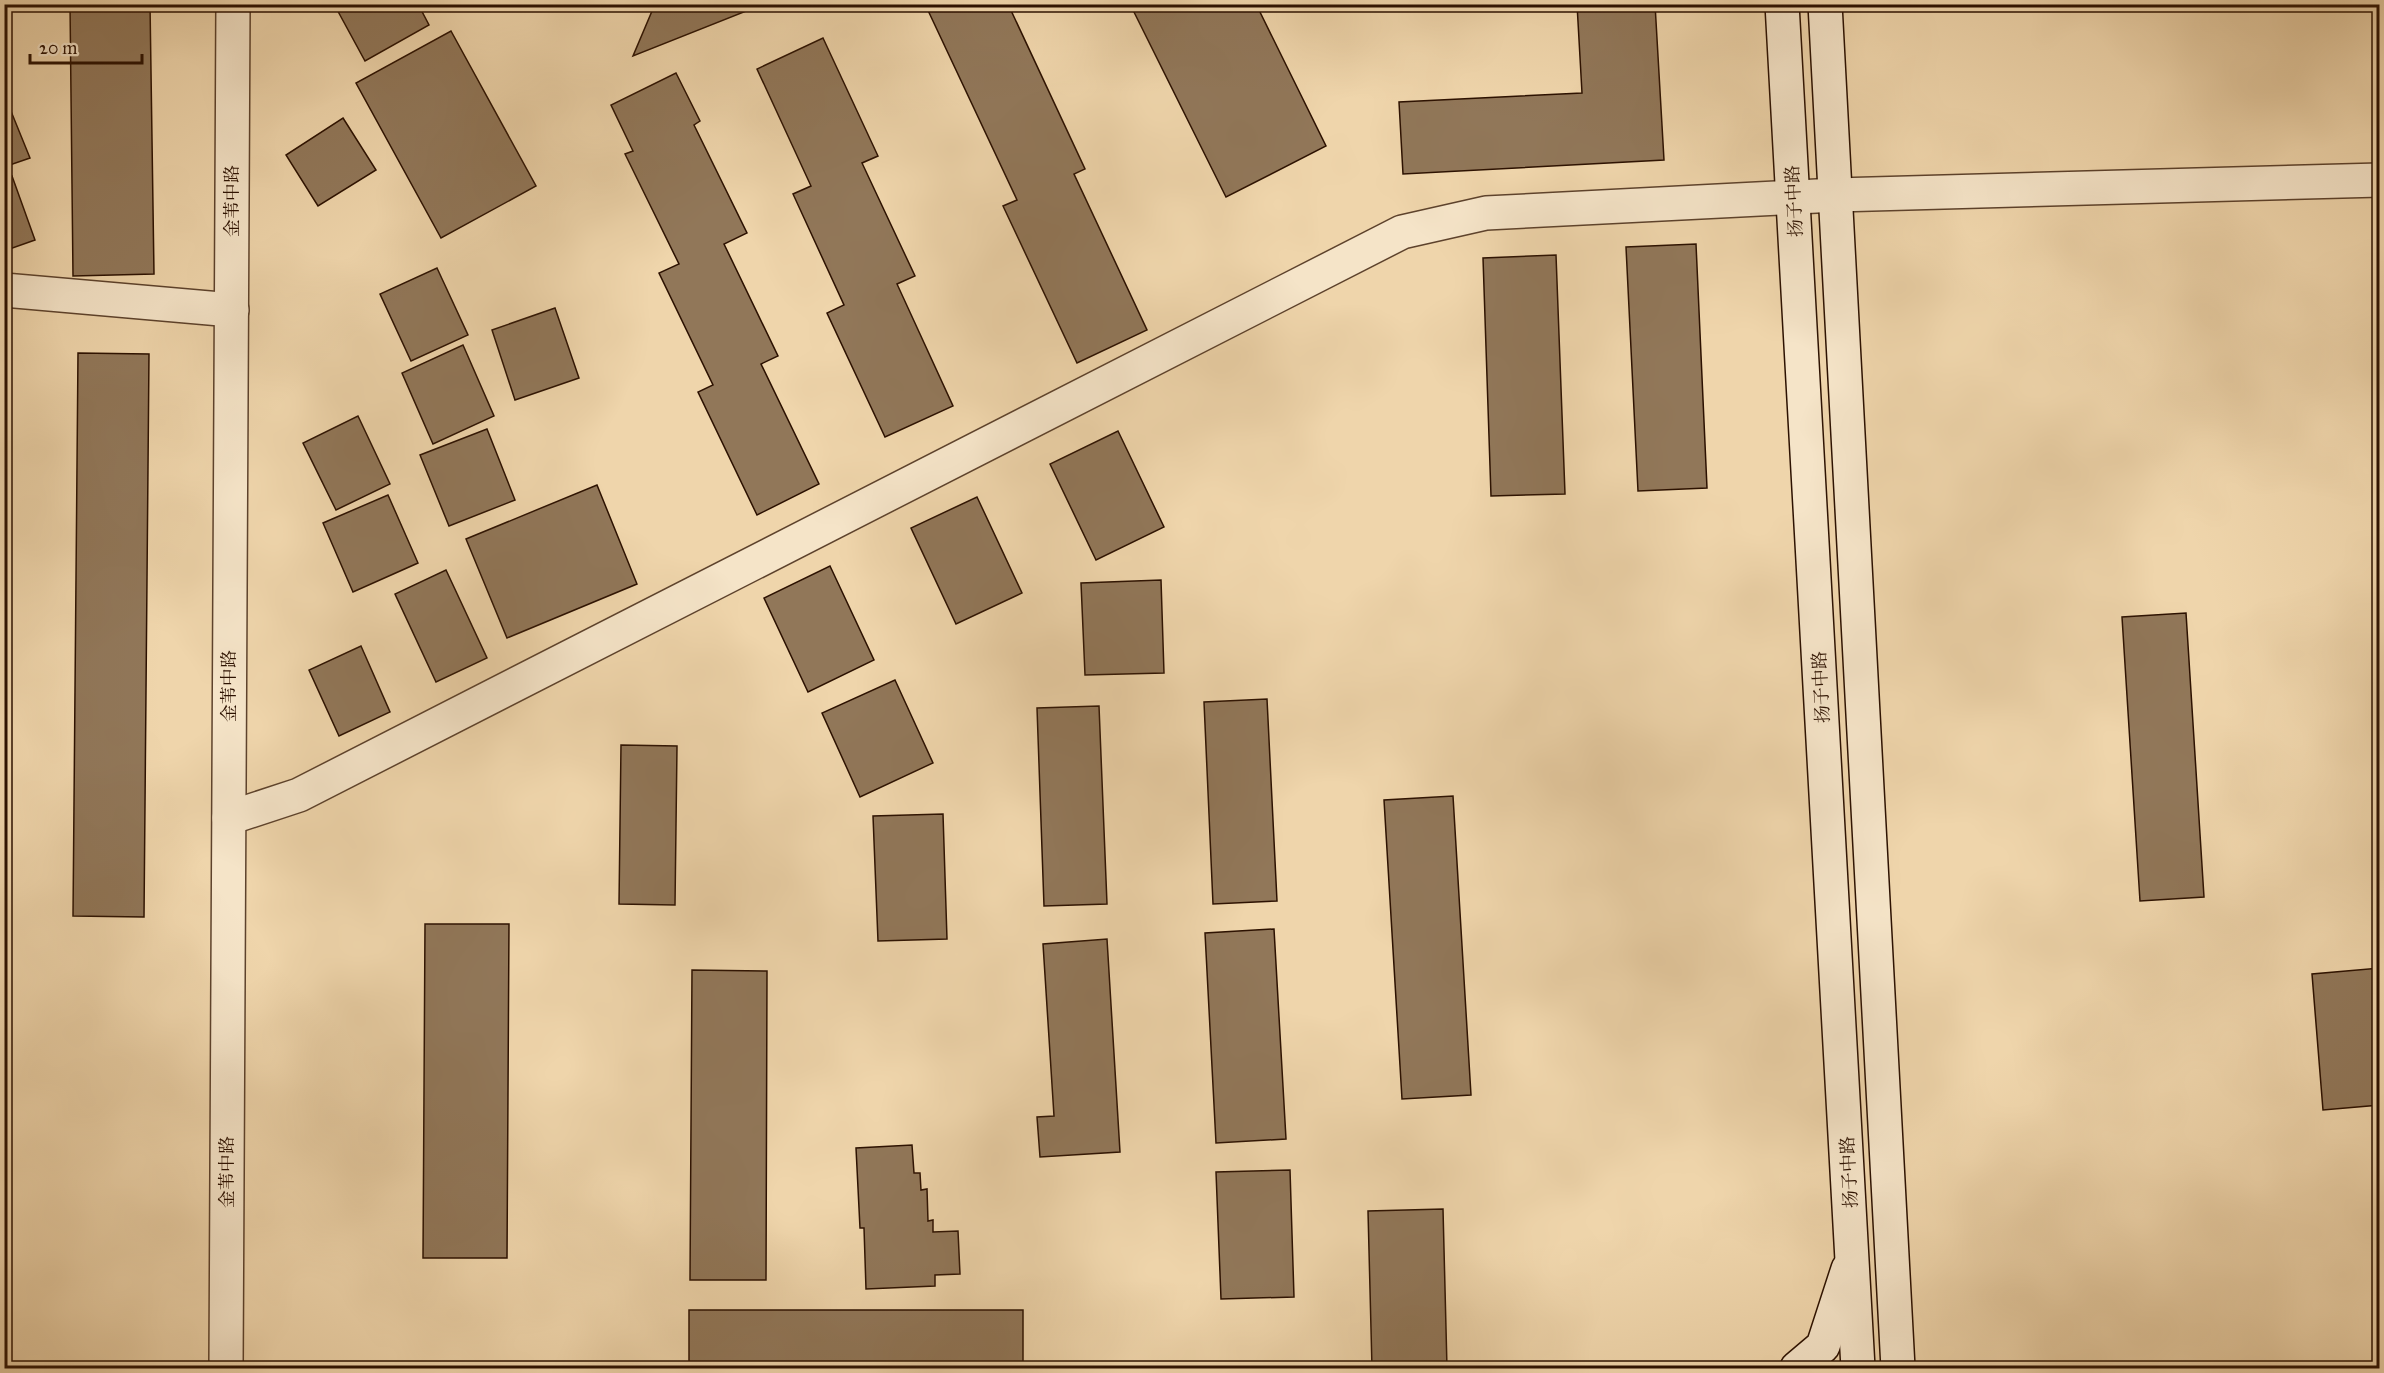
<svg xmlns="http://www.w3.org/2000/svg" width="2384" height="1373" font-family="'IM FELL Great Primer','Noto Serif SC',serif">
<rect width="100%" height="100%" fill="#efd5ab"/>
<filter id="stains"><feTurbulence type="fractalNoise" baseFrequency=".00333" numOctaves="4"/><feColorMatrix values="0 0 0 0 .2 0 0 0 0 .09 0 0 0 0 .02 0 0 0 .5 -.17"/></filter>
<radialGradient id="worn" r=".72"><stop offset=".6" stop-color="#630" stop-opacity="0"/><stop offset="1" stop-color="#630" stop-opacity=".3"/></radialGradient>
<g fill="#917759" stroke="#2c1101" stroke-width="1.5">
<polygon points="70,4 150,4 154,274 73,276"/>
<polygon points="334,4 418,4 429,25 365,61"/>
<polygon points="655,4 764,4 633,56"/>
<polygon points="925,4 1008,4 1085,169 1074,174 1147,330 1077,363 1003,206 1017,200"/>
<polygon points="1130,4 1256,4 1326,146 1226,197"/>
<polygon points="1577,4 1655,4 1664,160 1403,174 1399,102 1582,93"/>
<polygon points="451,31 536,186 441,238 356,83"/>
<polygon points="823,38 878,156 862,163 915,276 897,284 953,406 885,437 827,313 844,305 793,194 811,186 757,69"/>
<polygon points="676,73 700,121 694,125 747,233 724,244 778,356 761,364 819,484 757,515 698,392 713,385 659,273 679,264 625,154 633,151 611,105"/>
<polygon points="4,94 30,158 4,167"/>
<polygon points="343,118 376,170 318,206 286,155"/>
<polygon points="12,176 35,240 4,251 4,179"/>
<polygon points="1696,244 1707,488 1638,491 1626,247"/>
<polygon points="1556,255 1565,494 1491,496 1483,258"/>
<polygon points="437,268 468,335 411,361 380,294"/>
<polygon points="555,308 579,378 515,400 492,330"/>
<polygon points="463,345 494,416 433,444 402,373"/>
<polygon points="78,353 149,354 144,917 73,916"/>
<polygon points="358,416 390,484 336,510 303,443"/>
<polygon points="487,429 515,500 449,526 420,455"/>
<polygon points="1118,431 1164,527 1096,560 1050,464"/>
<polygon points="597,485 637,584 507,638 466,539"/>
<polygon points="388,495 418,563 353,592 323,523"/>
<polygon points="977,497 1022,593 956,624 911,528"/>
<polygon points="830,566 874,660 808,692 764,598"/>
<polygon points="446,570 487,658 436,682 395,594"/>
<polygon points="1161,580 1164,673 1085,675 1081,583"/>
<polygon points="2186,613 2204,897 2140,901 2122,617"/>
<polygon points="361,646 390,712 339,736 309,670"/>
<polygon points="895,680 933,763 860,797 822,713"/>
<polygon points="1267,699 1277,901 1213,904 1204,702"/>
<polygon points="1099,706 1107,904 1044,906 1037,708"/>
<polygon points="621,745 677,746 675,905 619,904"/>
<polygon points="1453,796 1471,1095 1402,1099 1384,800"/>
<polygon points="943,814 947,939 878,941 873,816"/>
<polygon points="425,924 509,924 507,1258 423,1258"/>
<polygon points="1274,929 1286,1139 1216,1143 1205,933"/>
<polygon points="1107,939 1120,1152 1040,1157 1037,1117 1054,1116 1043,944"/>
<polygon points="2380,968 2380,1105 2323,1110 2312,974"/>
<polygon points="692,970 767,971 766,1280 690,1280"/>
<polygon points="912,1145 914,1173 920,1173 921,1190 927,1189 928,1221 933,1220 933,1232 958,1231 960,1274 935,1275 935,1286 866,1289 864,1228 860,1228 856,1148"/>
<polygon points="1290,1170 1294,1297 1221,1299 1216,1172"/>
<polygon points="1443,1209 1447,1368 1372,1368 1368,1211"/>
<rect x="689" y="1310" width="334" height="58"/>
</g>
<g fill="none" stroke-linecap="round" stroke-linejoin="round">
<defs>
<g id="minor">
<polyline points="4,290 232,310"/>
<polyline points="229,818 299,795 1402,232 1486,213 1836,195 2380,180"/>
</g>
<polyline id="tertiary" points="226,1368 233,4"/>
<g id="secondary">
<polyline points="1782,4 1858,1368"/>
<polyline points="1825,4 1898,1368"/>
<polyline points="1797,1368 1823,1346 1848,1269"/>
</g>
</defs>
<use href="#minor" stroke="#5d422c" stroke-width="36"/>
<use href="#tertiary" stroke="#5d422c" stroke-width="36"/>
<use href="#secondary" stroke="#2c1101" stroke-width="36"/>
<use href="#minor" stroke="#f5e4c8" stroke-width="33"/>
<use href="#tertiary" stroke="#f5e4c8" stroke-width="33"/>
<use href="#secondary" stroke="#f5e4c8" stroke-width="33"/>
</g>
<g text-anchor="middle" stroke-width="6" stroke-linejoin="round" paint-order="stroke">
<g font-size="18" fill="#2c1101" stroke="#f5e4c8">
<text transform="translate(232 201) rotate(-90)" y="6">金苇中路</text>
<text transform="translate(1794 201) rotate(-93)" y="6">扬子中路</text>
<text transform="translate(229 686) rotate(-90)" y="6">金苇中路</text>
<text transform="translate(1821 687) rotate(-93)" y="6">扬子中路</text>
<text transform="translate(227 1172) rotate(-90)" y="6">金苇中路</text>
<text transform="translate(1849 1172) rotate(-93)" y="6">扬子中路</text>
</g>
</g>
<rect width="2384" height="1373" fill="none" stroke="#efd5ab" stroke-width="24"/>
<rect x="6" y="6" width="2372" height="1361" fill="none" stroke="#2c1101" stroke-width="3"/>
<rect x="12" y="12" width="2360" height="1349" fill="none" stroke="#2c1101" stroke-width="1.5"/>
<path d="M30 54v9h112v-9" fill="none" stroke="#2c1101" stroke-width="3"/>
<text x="39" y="54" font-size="18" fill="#2c1101" stroke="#f5e4c8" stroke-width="4.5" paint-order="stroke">20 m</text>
<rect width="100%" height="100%" filter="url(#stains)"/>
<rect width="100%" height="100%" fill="url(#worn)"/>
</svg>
